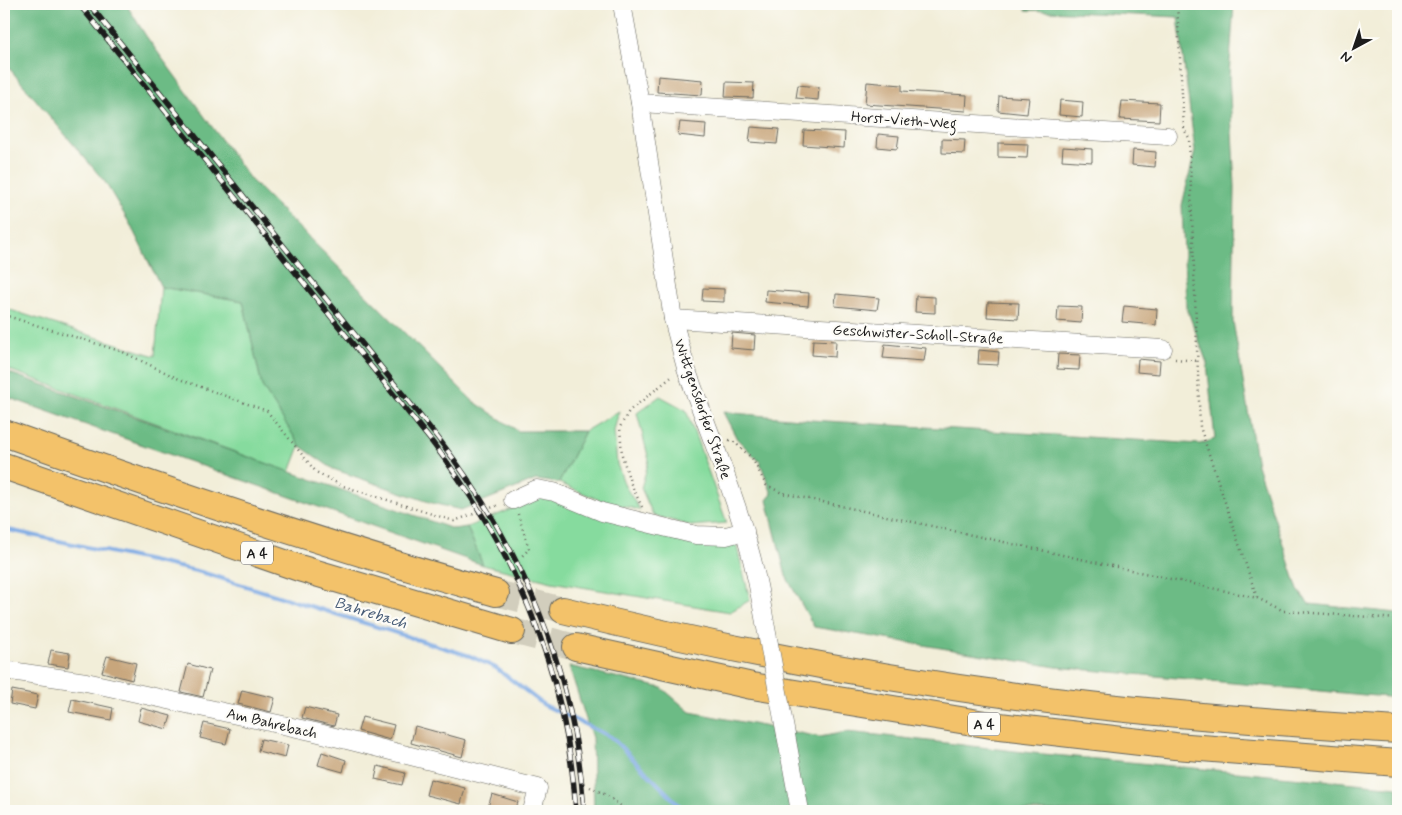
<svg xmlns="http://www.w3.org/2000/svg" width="1402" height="815" font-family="Mynerve,sans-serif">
<rect width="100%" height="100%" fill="#fdfcf7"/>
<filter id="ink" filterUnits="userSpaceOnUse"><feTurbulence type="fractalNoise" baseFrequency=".02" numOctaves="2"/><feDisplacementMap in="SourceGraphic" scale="10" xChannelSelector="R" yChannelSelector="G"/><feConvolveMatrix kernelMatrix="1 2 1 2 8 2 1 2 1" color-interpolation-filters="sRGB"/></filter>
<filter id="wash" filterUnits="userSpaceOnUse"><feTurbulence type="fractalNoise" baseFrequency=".0096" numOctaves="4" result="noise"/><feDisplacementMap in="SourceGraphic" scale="20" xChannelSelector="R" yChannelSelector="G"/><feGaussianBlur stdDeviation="1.12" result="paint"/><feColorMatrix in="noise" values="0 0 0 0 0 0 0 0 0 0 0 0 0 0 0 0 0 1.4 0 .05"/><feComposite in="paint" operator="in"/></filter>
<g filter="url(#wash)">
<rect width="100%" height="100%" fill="#f2eed9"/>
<g fill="#86db9e" stroke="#517c5d">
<polygon points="161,287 243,301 262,386 300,446 290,472 4,368 4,308 155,356"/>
<polygon points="660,396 686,410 727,523 691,526 653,515 641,488 649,460 637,413"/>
<polygon points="619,411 614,431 617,464 625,486 640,510 602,501 559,483 585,431"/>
<polygon points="542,497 735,539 750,600 730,612 552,582 483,565 467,527"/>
</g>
<g fill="#6cbb85" stroke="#446c50">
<polygon points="4,4 126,4 146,36 250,179 473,401 518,431 585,431 559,483 536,480 461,510 432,503 333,469 300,446 262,386 243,301 161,287 130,224 105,182 4,62"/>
<polygon points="1027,4 1234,4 1229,76 1235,187 1233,321 1257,465 1298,590 1309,604 1398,613 1398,698 1056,667 814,627 786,576 767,500 772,494 760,462 737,439 723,412 810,420 1200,444 1215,439 1207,363 1186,306 1182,205 1195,151 1178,17 1026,10"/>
<polygon points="4,371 453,529 467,527 483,565 4,396"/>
<polygon points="569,666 662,688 690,712 820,737 846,732 877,735 1032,753 1398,787 1398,811 594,811 592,738"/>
</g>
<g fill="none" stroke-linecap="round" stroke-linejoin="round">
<polyline stroke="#7aa8e3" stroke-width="4" points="4,529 201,572 470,656 496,668 544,705 611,737 685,811"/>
</g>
<g id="blocks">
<g fill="#c8a67b">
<polygon points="658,76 703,80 702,95 657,92"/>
<polygon points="726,82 754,83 753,98 725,97"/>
<polygon points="867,82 902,85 902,91 967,95 966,111 865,104"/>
<polygon points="798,85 819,87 818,100 796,98"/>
<polygon points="999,96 1029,98 1027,114 998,111"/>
<polygon points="1060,100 1083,102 1082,117 1059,115"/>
<polygon points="1122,101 1160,103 1159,121 1120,119"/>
<polygon points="680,122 706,124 705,138 678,135"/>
<polygon points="751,127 779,129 777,144 749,142"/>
<polygon points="804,130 845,132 844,148 803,145"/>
<polygon points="878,134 899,136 897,149 877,147"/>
<polygon points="942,139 965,140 964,154 942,153"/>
<polygon points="998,143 1028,144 1027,158 998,157"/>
<polygon points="1063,147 1092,149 1092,162 1062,160"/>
<polygon points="1133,150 1156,152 1155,167 1132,165"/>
<polygon points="703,288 724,289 724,302 702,301"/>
<polygon points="766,290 809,293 808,306 765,302"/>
<polygon points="836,294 879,298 877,310 835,306"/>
<polygon points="916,296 935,297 935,313 915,312"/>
<polygon points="988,302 1019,303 1018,319 987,317"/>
<polygon points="1058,306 1082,307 1081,323 1057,321"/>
<polygon points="1124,306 1157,309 1156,325 1122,322"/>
<polygon points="732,333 755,335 754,350 731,348"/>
<polygon points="813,340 836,341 835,357 812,355"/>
<polygon points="885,344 926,348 924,361 883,358"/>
<polygon points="979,350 999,352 998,365 978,364"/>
<polygon points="1058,354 1080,355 1079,370 1057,369"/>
<polygon points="1138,359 1160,361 1159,374 1137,372"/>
<polygon points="51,650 70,653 68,667 48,664"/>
<polygon points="107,656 136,663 132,680 102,672"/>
<polygon points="188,664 210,670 203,697 181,692"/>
<polygon points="12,690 38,695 35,709 10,704"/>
<polygon points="242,690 275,698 271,712 238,704"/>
<polygon points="72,699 113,708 111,720 69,712"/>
<polygon points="305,707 337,715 334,726 302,718"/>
<polygon points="141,708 171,716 167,729 138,721"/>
<polygon points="362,717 394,725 390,740 358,731"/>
<polygon points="204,723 230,729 226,744 200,738"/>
<polygon points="415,726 466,740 462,757 411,743"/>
<polygon points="261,739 288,745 285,758 258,751"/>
<polygon points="322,752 346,760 343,772 318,765"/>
<polygon points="378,766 405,773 402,785 375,779"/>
<polygon points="430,779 465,788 461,804 426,795"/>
<polygon points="492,794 518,802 515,811 502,811 488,807"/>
</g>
</g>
</g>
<g filter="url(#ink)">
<use href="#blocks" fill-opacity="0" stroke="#67665e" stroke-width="1"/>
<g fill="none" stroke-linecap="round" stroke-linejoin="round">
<g stroke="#d2cebd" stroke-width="26" stroke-dasharray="26 13" stroke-linecap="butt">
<polyline points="496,593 563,610"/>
<polyline points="512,631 576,647"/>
</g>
<defs>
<g id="minor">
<path d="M622,4l18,99 33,216 13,49c27,77 61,152 75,233"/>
<polyline points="640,103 1168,136"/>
<polyline points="673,319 1163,349"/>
<polyline points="513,500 537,489 554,492 602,512 696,535 726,536 745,531"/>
<polyline points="4,670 86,682 315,732 538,788 532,811"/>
<polyline points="786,735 800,811"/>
</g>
<g id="highway">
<path d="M4,433c162,58 326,114 492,160"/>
<polyline points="4,466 299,568 512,631"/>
<path d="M563,610c176,43 355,76 535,96 100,11 200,18 300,24"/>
<polyline points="576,647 752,686 991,725 1175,746 1398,763"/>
</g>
</defs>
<use href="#minor" stroke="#67665e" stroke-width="19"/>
<use href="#highway" stroke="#67665e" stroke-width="28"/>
<g stroke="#67665e" stroke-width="2.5" stroke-dasharray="1 4" stroke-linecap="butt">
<polyline points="4,315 123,352 179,379 267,411 316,472 343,486 454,521 499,505"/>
<polyline points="1175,359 1198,361"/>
<polyline points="729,440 733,441 752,458 766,485 782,493 1257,598 1200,427 1189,138 1184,129 1177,4"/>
<polyline points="642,507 630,482 622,455 620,427 629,411 674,375"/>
<polyline points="518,514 529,549 522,556"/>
<polyline points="1257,598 1284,611 1398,619"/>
<polyline points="590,787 608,796 627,811"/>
</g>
<use href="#minor" stroke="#fff" stroke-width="18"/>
<use href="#highway" stroke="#f3c26a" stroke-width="26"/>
<defs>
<g id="rail">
<path d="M79,4l353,438c84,109 135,231 144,369"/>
<path d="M89,4l349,434c85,111 137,232 146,373"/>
</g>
</defs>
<use href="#rail" stroke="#1c1c1c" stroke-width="5.5"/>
<use href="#rail" stroke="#fdfcf7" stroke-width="4" stroke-dasharray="11" stroke-linecap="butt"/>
<defs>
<polyline id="minor-bridge" points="761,601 786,735"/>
</defs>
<use href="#minor-bridge" stroke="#67665e" stroke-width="19" stroke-linecap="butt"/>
<use href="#minor-bridge" stroke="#fff" stroke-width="18"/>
</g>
</g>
<g text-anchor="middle" stroke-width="4.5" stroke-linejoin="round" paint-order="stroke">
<g fill="#fdfcf7" stroke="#605f5e" stroke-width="1">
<rect x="241" y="541.5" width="32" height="23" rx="4"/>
<rect x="968" y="712.5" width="32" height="23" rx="4"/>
</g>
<g font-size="14" font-weight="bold" fill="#1c1c1c">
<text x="257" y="558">A 4</text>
<text x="984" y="729">A 4</text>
</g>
<g font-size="15" fill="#1c1c1c" stroke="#fdfcf7">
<text transform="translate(904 120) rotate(4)" y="5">Horst-Vieth-Weg</text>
<text transform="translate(918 334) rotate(3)" y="5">Geschwister-Scholl-Straße</text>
<text transform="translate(703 409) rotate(71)" y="5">Wittgensdorfer Straße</text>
<text transform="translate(272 723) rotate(13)" y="5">Am Bahrebach</text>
</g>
<g font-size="16" font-style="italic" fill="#465b76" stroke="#fdfcf7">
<text transform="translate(371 612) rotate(17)" y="6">Bahrebach</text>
</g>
</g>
<rect width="1402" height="815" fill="none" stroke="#fdfcf7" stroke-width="20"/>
<g transform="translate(1354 48) rotate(220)" stroke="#fdfcf7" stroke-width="4" paint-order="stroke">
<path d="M0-4L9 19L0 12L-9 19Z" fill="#1c1c1c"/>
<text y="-8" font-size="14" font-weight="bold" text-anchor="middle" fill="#1c1c1c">N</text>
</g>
</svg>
